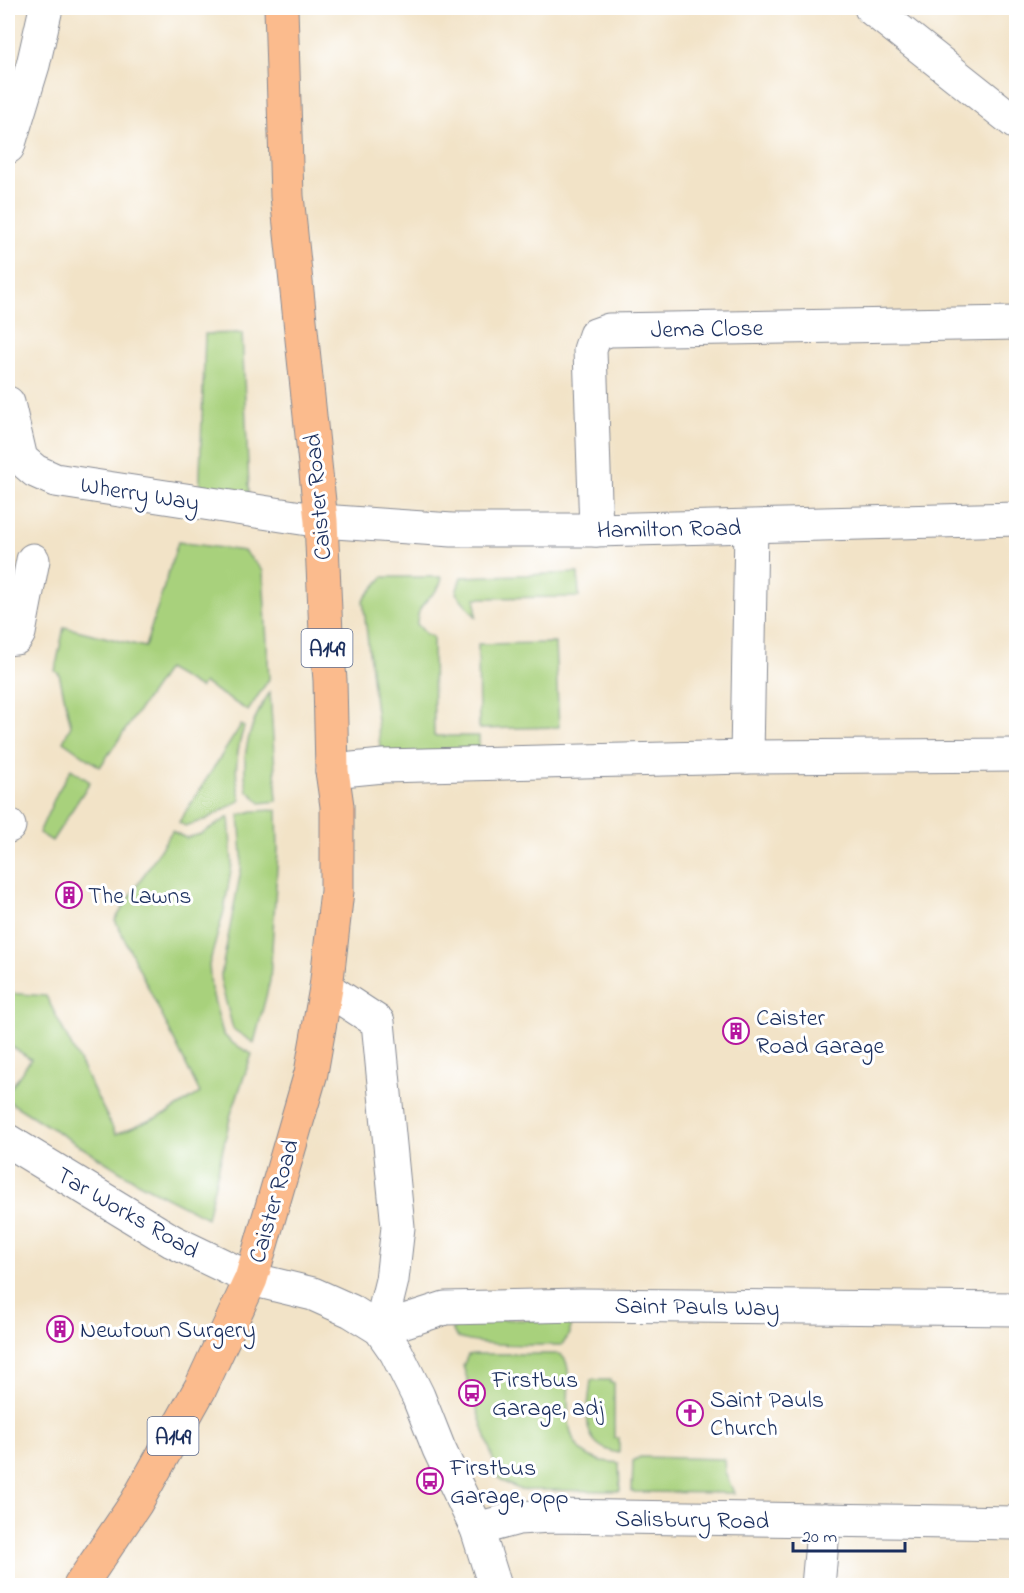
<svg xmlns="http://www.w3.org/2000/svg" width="1024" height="1593" font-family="'Indie Flower',sans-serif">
<rect width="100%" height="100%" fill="#fff"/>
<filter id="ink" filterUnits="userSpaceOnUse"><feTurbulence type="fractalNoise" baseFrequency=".0167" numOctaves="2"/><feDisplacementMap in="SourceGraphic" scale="12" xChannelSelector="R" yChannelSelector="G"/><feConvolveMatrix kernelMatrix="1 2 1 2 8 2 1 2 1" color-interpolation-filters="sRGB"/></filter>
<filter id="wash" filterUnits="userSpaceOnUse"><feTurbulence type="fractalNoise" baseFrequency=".008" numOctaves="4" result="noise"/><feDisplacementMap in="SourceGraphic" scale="24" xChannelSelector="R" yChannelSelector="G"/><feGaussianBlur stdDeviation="1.35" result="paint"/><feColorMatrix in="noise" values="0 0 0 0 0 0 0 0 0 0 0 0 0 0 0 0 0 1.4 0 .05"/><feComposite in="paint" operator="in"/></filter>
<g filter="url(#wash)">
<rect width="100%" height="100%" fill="#f2e3c7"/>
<g fill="#a8d17c" stroke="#62806d" stroke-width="1.5">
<polygon points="242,333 250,509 199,501 205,334"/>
<polygon points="178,542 244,551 263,571 269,679 248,711 204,683 200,688 167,669 100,767 63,741 71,726 59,674 55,671 64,627 145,647"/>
<polygon points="578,573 579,597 476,598 476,617 456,593 461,577"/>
<path d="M383,577h59c-2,20 -25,20 -25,47l9,10 7,3 1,99h45v18l-98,1 -18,-155z"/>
<polygon points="555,643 559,727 479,729 478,644"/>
<path d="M270,692l7,109 -16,2 -14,-13c-7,-34 3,-69 23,-98z"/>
<path d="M241,725l3,2c-8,24 -11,49 -3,73l-36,20 -20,6 -6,-4z"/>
<polygon points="71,769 90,782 52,841 39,833 57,793"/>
<polygon points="277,810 278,851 270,981 254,1043 233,1029 222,987 221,974 241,870 242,855 239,815 253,811"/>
<polygon points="229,817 232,864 224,911 209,965 211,988 223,1034 232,1043 252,1054 231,1114 207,1218 139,1183 8,1101 8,1092 31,1059 8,1044 8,993 46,996 116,1134 168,1113 200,1093 115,920 172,831 186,838 201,834"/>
<path d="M451,1318l119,3v13l-8,11c-19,0 -95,2 -106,-9 -4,-5 -5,-11 -5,-18z"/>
<path d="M474,1354h85c25,11 -13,89 37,105 7,3 16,3 23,4l1,28 -99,-1 -15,-7 -7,-5 -36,-112 5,-11z"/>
<path d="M591,1380h19v3h4v55h5v15c-42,-7 -31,-41 -28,-73z"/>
<polygon points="640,1457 724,1459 725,1472 734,1493 632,1492 633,1461"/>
</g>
</g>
<g filter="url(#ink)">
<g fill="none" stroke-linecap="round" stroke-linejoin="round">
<defs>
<g id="minor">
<polyline points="871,8 1016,123"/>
<polyline points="8,147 33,65 46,8"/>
<polyline points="8,403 21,459 35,471 55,480 321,521 452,530 596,530 1016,519"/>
<polyline points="596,530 590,350 595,335 609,330 1016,323"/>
<polyline points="8,639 16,638 19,633 33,560"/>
<polyline points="747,757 751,527"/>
<polyline points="332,771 383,766 747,757 1016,755"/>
<polyline points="8,825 9,826"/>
<polyline points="326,988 378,1022 398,1227 392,1280 380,1329"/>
<polyline points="8,1141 172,1241 251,1279 313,1294 351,1311 380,1329 396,1352 418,1396 439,1449 477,1529 495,1586"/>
<polyline points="380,1329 445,1308 581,1305 1016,1309"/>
<polyline points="477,1529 518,1518 551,1516 1016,1523"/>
<polyline points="818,1586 824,1520"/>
</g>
<polyline id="major" points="80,1586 136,1503 201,1387 251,1279 311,1073 326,988 337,891 337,806 332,771 330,680 326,633 321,521 287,196 281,8"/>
</defs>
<use href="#minor" stroke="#868992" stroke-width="35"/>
<use href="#major" stroke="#868992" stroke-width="35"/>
<use href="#minor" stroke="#fff" stroke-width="33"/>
<use href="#major" stroke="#fbbb8d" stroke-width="33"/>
</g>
</g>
<defs>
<symbol id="building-ring" viewBox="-11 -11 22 22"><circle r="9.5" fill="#fff" stroke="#b5179e" stroke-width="1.5"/><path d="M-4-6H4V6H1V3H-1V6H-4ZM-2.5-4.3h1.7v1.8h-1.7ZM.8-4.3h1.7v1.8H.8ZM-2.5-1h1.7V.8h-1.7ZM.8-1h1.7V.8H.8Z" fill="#b5179e"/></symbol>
<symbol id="bus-ring" viewBox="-11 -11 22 22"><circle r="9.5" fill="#fff" stroke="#b5179e" stroke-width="1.5"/><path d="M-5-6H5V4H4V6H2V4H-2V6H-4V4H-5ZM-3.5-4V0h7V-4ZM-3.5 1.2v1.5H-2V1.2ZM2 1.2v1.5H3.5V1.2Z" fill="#b5179e"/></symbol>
<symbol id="church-ring" viewBox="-11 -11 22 22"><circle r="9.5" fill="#fff" stroke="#b5179e" stroke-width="1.5"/><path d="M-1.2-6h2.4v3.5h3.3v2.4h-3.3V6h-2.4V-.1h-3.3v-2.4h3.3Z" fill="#b5179e"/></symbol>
</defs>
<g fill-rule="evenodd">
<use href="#building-ring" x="54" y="880" width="30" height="30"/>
<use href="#building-ring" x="721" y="1016" width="30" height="30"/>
<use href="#building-ring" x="45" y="1314" width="30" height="30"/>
<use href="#bus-ring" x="457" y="1378" width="30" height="30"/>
<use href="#church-ring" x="675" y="1398" width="30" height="30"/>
<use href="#bus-ring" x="415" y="1466" width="30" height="30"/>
</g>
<g text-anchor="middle" stroke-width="6" stroke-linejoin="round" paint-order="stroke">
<g fill="#fff" stroke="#5f6d8e" stroke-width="1.5">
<rect x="301.5" y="629" width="51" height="38" rx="4.5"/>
<rect x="147.5" y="1417" width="51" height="38" rx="4.5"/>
</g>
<g font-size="22" font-weight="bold" fill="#1b2f5e">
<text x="327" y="656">A149</text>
<text x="173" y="1444">A149</text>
</g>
<g font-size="24" fill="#1b2f5e" stroke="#fff">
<text transform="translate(707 328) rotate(-1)" y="8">Jema Close</text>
<text transform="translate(140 493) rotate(9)" y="8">Wherry Way</text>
<text transform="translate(317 497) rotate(-95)" y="8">Caister Road</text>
<text transform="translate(669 528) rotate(-1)" y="8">Hamilton Road</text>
<text transform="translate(273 1201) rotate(-74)" y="8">Caister Road</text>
<text transform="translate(128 1212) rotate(30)" y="8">Tar Works Road</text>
<text transform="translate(697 1306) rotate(1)" y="8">Saint Pauls Way</text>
<text transform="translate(692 1519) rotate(1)" y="8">Salisbury Road</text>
</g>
<g font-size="24" fill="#1b2f5e" stroke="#fff" text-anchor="start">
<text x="88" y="903">The Lawns</text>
<text x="756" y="1025">Caister<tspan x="756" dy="28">Road Garage</tspan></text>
<text x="80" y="1337">Newtown Surgery</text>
<text x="492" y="1387">Firstbus<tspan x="492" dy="28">Garage, adj</tspan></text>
<text x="710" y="1407">Saint Pauls<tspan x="710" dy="28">Church</tspan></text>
<text x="450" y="1475">Firstbus<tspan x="450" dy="28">Garage, opp</tspan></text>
</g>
</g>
<rect width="1024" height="1593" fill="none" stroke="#fff" stroke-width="30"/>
<path d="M793 1542v9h112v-9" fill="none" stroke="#1b2f5e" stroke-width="3"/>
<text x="802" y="1542" font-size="18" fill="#1b2f5e" stroke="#ffffff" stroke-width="4.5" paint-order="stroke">20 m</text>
</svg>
